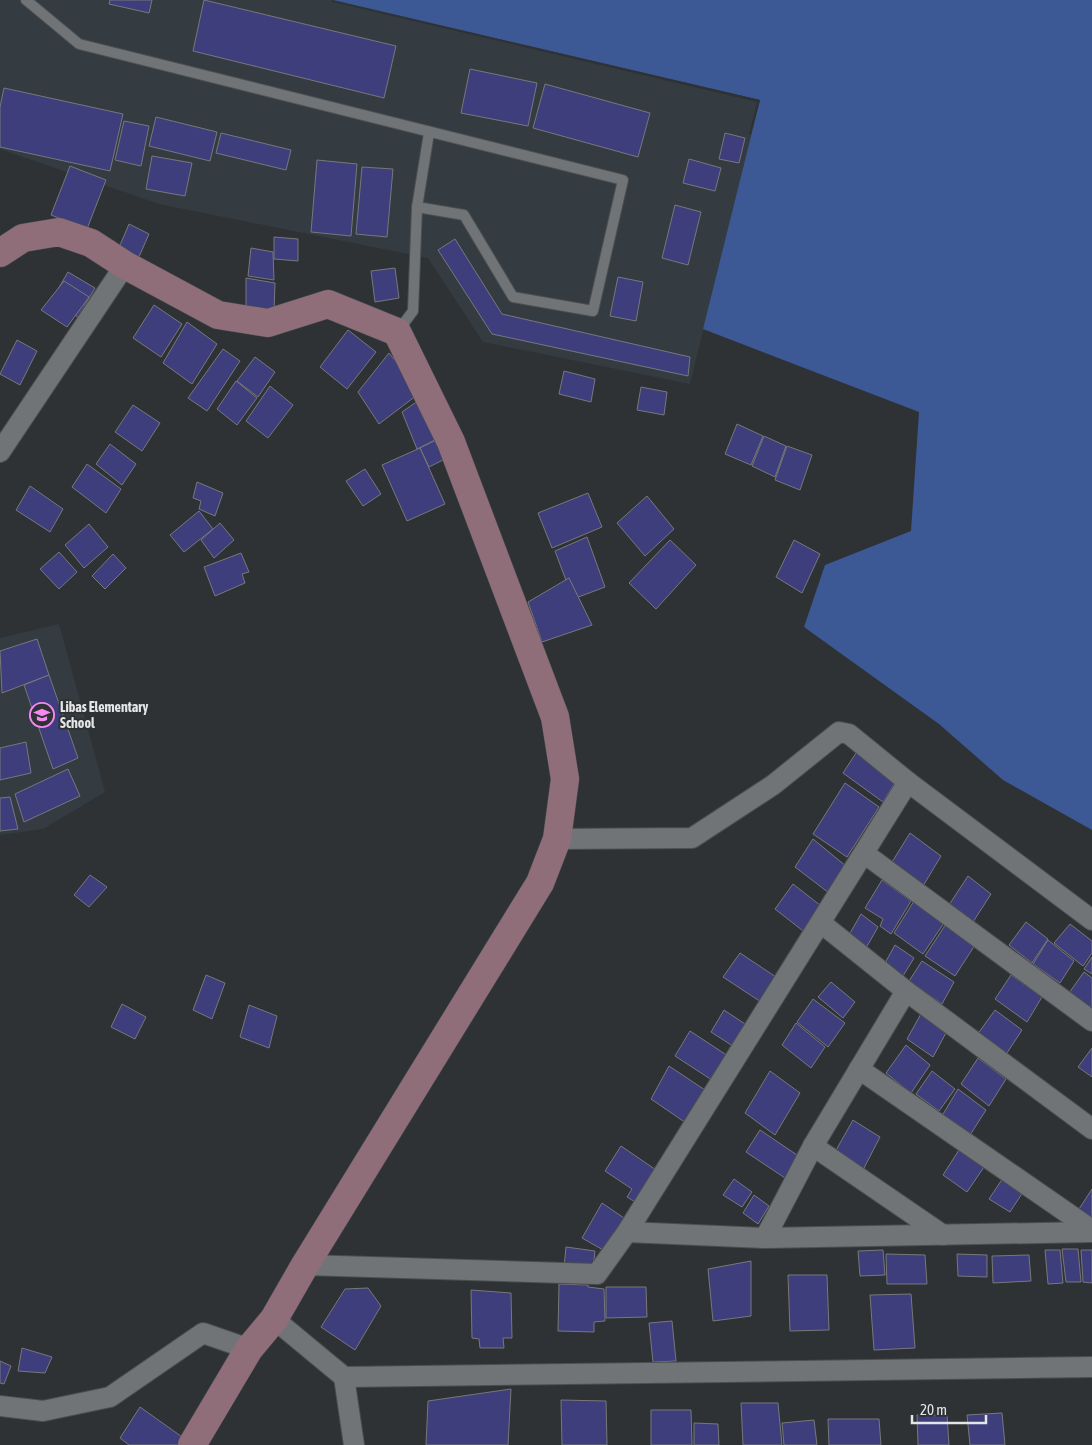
<svg xmlns="http://www.w3.org/2000/svg" width="1092" height="1445" font-family="'Asap Condensed',sans-serif">
<rect width="100%" height="100%" fill="#2f3234"/>
<g fill="#343c42">
<polygon points="0,0 333,0 760,100 690,384 483,342 428,258 159,204 0,149"/>
<polygon points="59,624 105,792 43,829 0,835 0,638"/>
</g>
<polygon fill="#3c5995" points="333,0 1092,0 1092,830 1003,780 939,724 804,627 825,565 911,531 919,412 703,329 760,100"/>
<polygon fill="#2f3234" points="331,0 760,100 751,134 749,134 757,102 333,2"/>
<g fill="#3e3e7c" stroke="#77787b">
<polygon points="110,0 152,0 149,13 109,4"/>
<polygon points="204,0 396,46 384,98 193,51"/>
<polygon points="470,69 537,83 528,126 461,113"/>
<polygon points="545,84 650,113 638,157 533,128"/>
<polygon points="4,88 123,114 110,171 0,147 0,107"/>
<polygon points="156,117 217,132 210,161 149,146"/>
<polygon points="124,121 149,126 141,166 115,160"/>
<polygon points="221,133 291,150 286,170 216,153"/>
<polygon points="725,133 745,138 739,163 719,159"/>
<polygon points="152,156 192,163 185,196 146,189"/>
<polygon points="689,159 721,168 715,191 683,183"/>
<polygon points="317,160 357,164 351,236 311,232"/>
<polygon points="70,166 106,180 87,229 51,215"/>
<polygon points="362,167 393,169 387,237 356,234"/>
<polygon points="675,205 701,212 688,265 662,258"/>
<polygon points="129,224 149,234 138,259 118,250"/>
<polygon points="274,237 298,239 298,261 274,259"/>
<polygon points="455,239 502,314 690,357 688,376 492,334 438,250"/>
<polygon points="251,248 273,252 274,280 248,276"/>
<polygon points="395,268 399,298 375,302 371,271"/>
<polygon points="68,272 95,288 78,317 51,301"/>
<polygon points="618,277 643,282 636,321 610,316"/>
<polygon points="246,278 275,283 274,312 246,308"/>
<polygon points="64,281 89,297 67,327 41,310"/>
<polygon points="154,305 182,324 161,357 133,338"/>
<polygon points="187,322 217,344 192,384 163,363"/>
<polygon points="348,330 376,352 347,389 320,367"/>
<polygon points="17,340 37,351 20,385 0,374"/>
<polygon points="223,349 240,361 207,411 188,398"/>
<polygon points="389,353 421,392 379,424 358,392"/>
<polygon points="255,357 275,372 258,397 237,381"/>
<polygon points="564,371 595,379 591,402 559,394"/>
<polygon points="236,381 257,398 237,425 217,409"/>
<polygon points="270,386 293,405 268,438 246,421"/>
<polygon points="641,387 667,392 664,415 637,410"/>
<polygon points="425,396 443,436 417,449 402,412"/>
<polygon points="133,405 160,423 142,451 115,432"/>
<polygon points="737,424 763,436 751,465 725,454"/>
<polygon points="444,436 453,455 429,467 420,448"/>
<polygon points="764,436 786,446 775,477 752,466"/>
<polygon points="110,444 136,464 122,485 96,464"/>
<polygon points="787,446 812,455 800,490 775,480"/>
<polygon points="420,448 445,504 407,521 382,465"/>
<polygon points="87,464 121,489 106,513 72,487"/>
<polygon points="365,469 381,494 363,506 346,481"/>
<polygon points="197,482 223,493 215,516 199,509 201,501 193,498"/>
<polygon points="30,486 63,509 50,532 16,510"/>
<polygon points="588,493 602,527 552,548 538,513"/>
<polygon points="647,496 674,529 645,556 617,523"/>
<polygon points="199,511 213,529 184,552 170,535"/>
<polygon points="220,523 234,540 214,558 201,540"/>
<polygon points="89,524 108,547 84,568 65,545"/>
<polygon points="587,537 605,587 573,599 555,551"/>
<polygon points="670,540 696,565 656,609 629,583"/>
<polygon points="794,540 820,554 802,593 776,577"/>
<polygon points="59,552 77,572 59,589 40,569"/>
<polygon points="241,553 249,572 242,574 245,583 215,596 204,567"/>
<polygon points="113,554 126,568 105,589 92,576"/>
<polygon points="569,578 592,625 542,642 528,602"/>
<polygon points="37,639 49,675 2,693 0,651"/>
<polygon points="49,675 78,758 53,769 24,685"/>
<polygon points="26,742 31,773 0,780 0,748"/>
<polygon points="858,750 897,779 883,802 843,773"/>
<polygon points="68,769 80,796 24,822 15,794"/>
<polygon points="845,783 879,807 847,857 813,834"/>
<polygon points="10,797 18,829 0,831 0,798"/>
<polygon points="910,833 941,856 923,886 892,862"/>
<polygon points="813,839 847,867 829,893 795,867"/>
<polygon points="90,875 107,887 89,907 74,895"/>
<polygon points="968,876 991,894 973,922 949,905"/>
<polygon points="882,880 911,901 891,934 880,926 883,919 865,908"/>
<polygon points="793,884 825,909 807,934 775,909"/>
<polygon points="914,901 944,923 923,954 894,933"/>
<polygon points="861,914 878,927 866,948 849,935"/>
<polygon points="1026,922 1048,939 1032,963 1009,945"/>
<polygon points="946,924 975,945 955,976 925,956"/>
<polygon points="1070,924 1092,941 1092,953 1083,966 1054,943"/>
<polygon points="1048,940 1074,961 1060,983 1033,964"/>
<polygon points="895,945 914,958 903,976 885,963"/>
<polygon points="740,953 779,979 764,1004 723,977"/>
<polygon points="1092,957 1092,974 1084,969"/>
<polygon points="922,961 954,982 942,1004 909,981"/>
<polygon points="1084,972 1092,978 1092,1011 1069,993"/>
<polygon points="206,975 225,983 212,1019 193,1010"/>
<polygon points="1011,975 1042,997 1027,1022 995,999"/>
<polygon points="831,982 855,1002 843,1018 818,997"/>
<polygon points="813,999 845,1023 828,1047 797,1022"/>
<polygon points="122,1004 146,1017 135,1039 111,1027"/>
<polygon points="249,1005 277,1016 269,1048 240,1037"/>
<polygon points="724,1010 751,1028 739,1050 711,1032"/>
<polygon points="995,1010 1022,1030 1005,1056 977,1035"/>
<polygon points="922,1012 948,1029 933,1057 907,1039"/>
<polygon points="796,1023 825,1047 811,1068 782,1045"/>
<polygon points="690,1031 728,1056 715,1082 675,1056"/>
<polygon points="906,1045 930,1065 911,1093 886,1073"/>
<polygon points="1092,1048 1092,1077 1078,1067"/>
<polygon points="978,1058 1006,1079 989,1106 961,1084"/>
<polygon points="669,1066 705,1090 686,1123 651,1099"/>
<polygon points="770,1071 800,1093 775,1135 745,1113"/>
<polygon points="932,1071 955,1089 939,1111 916,1094"/>
<polygon points="958,1089 986,1110 970,1135 942,1116"/>
<polygon points="853,1120 880,1137 863,1170 835,1152"/>
<polygon points="760,1130 800,1157 788,1180 746,1152"/>
<polygon points="621,1146 659,1172 640,1205 627,1197 632,1189 605,1171"/>
<polygon points="959,1150 984,1167 967,1192 943,1175"/>
<polygon points="1003,1178 1023,1192 1010,1212 989,1199"/>
<polygon points="734,1179 752,1192 742,1207 723,1195"/>
<polygon points="1092,1189 1092,1218 1079,1209"/>
<polygon points="754,1195 769,1206 758,1224 743,1213"/>
<polygon points="602,1203 624,1218 605,1251 582,1238"/>
<polygon points="566,1247 595,1251 593,1269 564,1267"/>
<polygon points="1062,1249 1078,1249 1081,1282 1066,1282"/>
<polygon points="883,1250 885,1275 860,1276 858,1251"/>
<polygon points="1045,1250 1060,1250 1063,1283 1048,1284"/>
<polygon points="1081,1250 1092,1250 1092,1283 1083,1282"/>
<polygon points="886,1254 925,1255 927,1284 887,1284"/>
<polygon points="957,1254 987,1255 987,1277 958,1276"/>
<polygon points="1029,1255 1031,1281 993,1283 992,1256"/>
<polygon points="751,1261 751,1316 713,1321 708,1269"/>
<polygon points="788,1275 827,1275 829,1330 790,1331"/>
<polygon points="559,1284 588,1285 588,1287 604,1289 605,1321 594,1322 594,1332 558,1331"/>
<polygon points="606,1287 646,1287 647,1317 606,1318"/>
<polygon points="368,1288 381,1306 355,1350 321,1327 345,1289"/>
<polygon points="471,1290 511,1293 512,1338 503,1338 504,1348 480,1348 479,1339 472,1338"/>
<polygon points="911,1294 915,1348 874,1350 870,1295"/>
<polygon points="672,1321 676,1361 653,1362 649,1323"/>
<polygon points="22,1348 52,1357 45,1373 18,1371"/>
<polygon points="0,1361 11,1366 4,1384 0,1383"/>
<polygon points="511,1389 508,1445 426,1445 428,1401"/>
<polygon points="561,1400 606,1401 607,1445 562,1445"/>
<polygon points="741,1403 778,1403 782,1445 743,1445"/>
<polygon points="140,1407 185,1439 182,1445 129,1445 120,1438"/>
<polygon points="651,1410 691,1410 692,1445 651,1445"/>
<polygon points="1002,1413 1005,1445 970,1445 967,1415"/>
<polygon points="917,1415 947,1415 949,1445 918,1445"/>
<polygon points="828,1419 879,1419 881,1445 829,1445"/>
<polygon points="814,1420 817,1445 784,1445 782,1423"/>
<polygon points="694,1423 718,1424 719,1445 694,1445"/>
</g>
<g fill="none" stroke-linecap="round" stroke-linejoin="round">
<defs>
<g id="lane">
<polyline points="26,0 79,44 623,180 593,311 513,297 464,215 417,207"/>
<polyline points="398,331 413,311 417,207 429,133"/>
</g>
<g id="street">
<polyline points="0,452 125,265"/>
<polyline points="557,839 692,838 773,785 839,732 849,734 908,782"/>
<polyline points="865,854 1092,1021"/>
<polyline points="821,923 906,991 1092,1129"/>
<polyline points="859,1069 1092,1230"/>
<polyline points="813,1146 943,1235"/>
<polyline points="627,1232 765,1238 1092,1232"/>
<polyline points="765,1238 813,1146 906,991"/>
<polyline points="305,1265 597,1274 627,1232 908,782 1092,920"/>
<polyline points="274,1319 344,1377 1092,1367"/>
<polyline points="344,1377 354,1445"/>
<polyline points="0,1406 43,1411 110,1397 203,1333 249,1349"/>
</g>
<polyline id="secondary" points="0,253 23,238 59,232 91,243 125,265 218,315 268,323 328,304 397,332 451,442 555,717 565,779 557,839 540,883 305,1265 274,1319 249,1349 192,1445"/>
</defs>
<use href="#lane" stroke="#4c4f50" stroke-width="12"/>
<use href="#street" stroke="#4c4f50" stroke-width="22"/>
<use href="#secondary" stroke="#4c4f50" stroke-width="29"/>
<use href="#lane" stroke="#717477" stroke-width="10"/>
<use href="#street" stroke="#717477" stroke-width="20"/>
<use href="#secondary" stroke="#906e79" stroke-width="28"/>
</g>
<defs>
<symbol id="school-ring" viewBox="-11 -11 22 22"><circle r="9.5" fill="#2f3234" stroke="#f489f0" stroke-width="1.5"/><path d="M0-5L7-2L0 1L-7-2ZM-4 1L0 2.5L4 1V4Q0 6-4 4Z" fill="#f489f0"/></symbol>
</defs>
<g fill-rule="evenodd">
<use href="#school-ring" x="28" y="701" width="28" height="28"/>
</g>
<g text-anchor="middle" stroke-width="4" stroke-linejoin="round" paint-order="stroke">
<g font-size="14" font-weight="bold" fill="#e3e5e7" stroke="#2f3234" text-anchor="start">
<text x="60" y="712">Libas Elementary<tspan x="60" dy="16">School</tspan></text>
</g>
</g>
<path d="M912 1415v8h74v-8" fill="none" stroke="#e3e5e7" stroke-width="2.5"/>
<text x="920" y="1415" font-size="15" fill="#e3e5e7" stroke="#2f3234" stroke-width="4" paint-order="stroke">20 m</text>
</svg>
